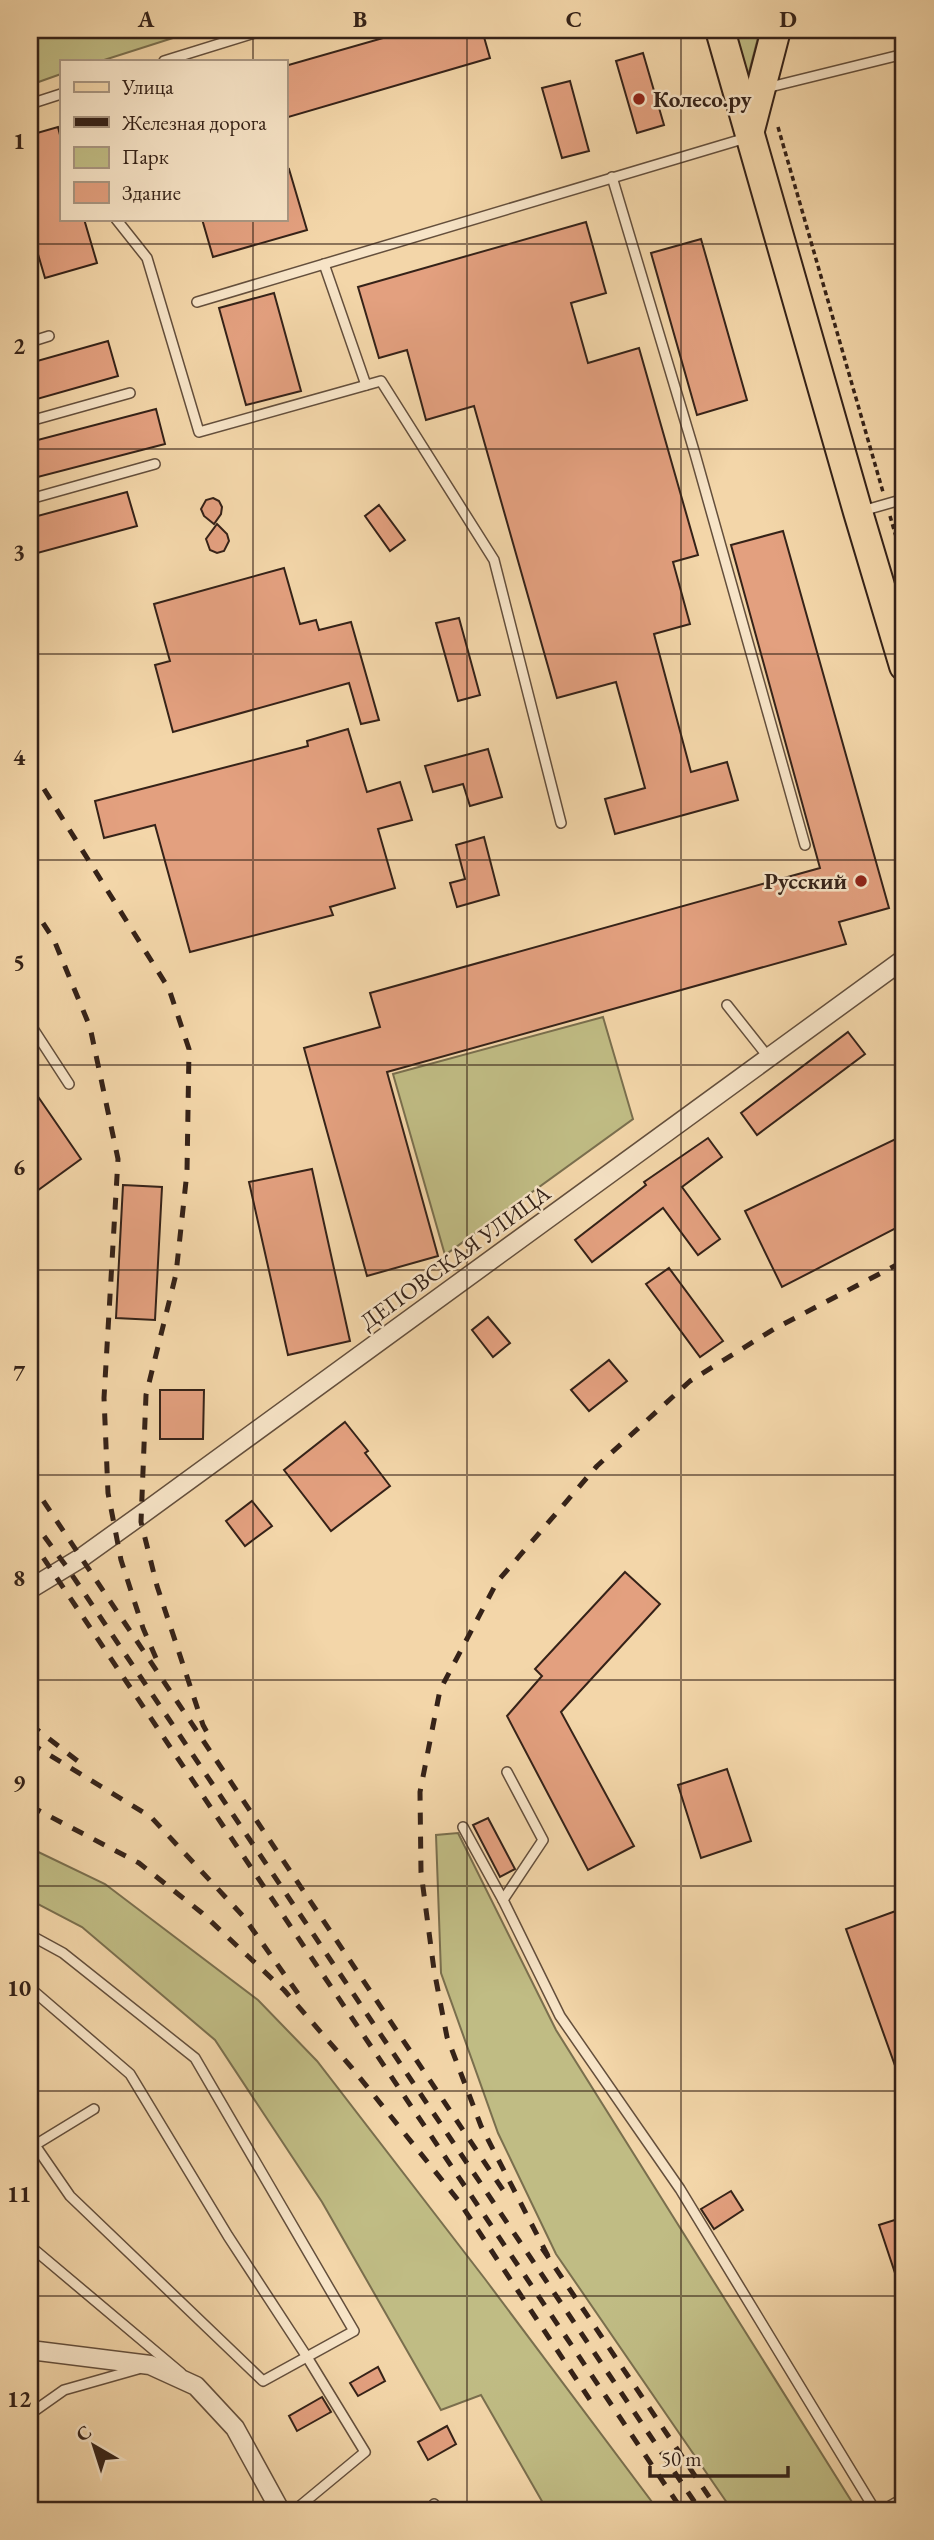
<svg xmlns="http://www.w3.org/2000/svg" width="934" height="2540" font-family="'EB Garamond',serif">
<rect width="100%" height="100%" fill="#f3d6a9"/>
<filter id="stains"><feTurbulence type="fractalNoise" baseFrequency=".00286" numOctaves="4"/><feColorMatrix values="0 0 0 0 .2 0 0 0 0 .09 0 0 0 0 .02 0 0 0 .5 -.17"/></filter>
<radialGradient id="worn" r=".72"><stop offset=".6" stop-color="#630" stop-opacity="0"/><stop offset="1" stop-color="#630" stop-opacity=".3"/></radialGradient>
<g fill="#c0bc84" stroke="#7a6f4e" stroke-width="2">
<polygon points="30,30 198,30 101,61 61,61 61,74 30,85"/>
<polygon points="733,30 760,30 747,80"/>
<polygon points="603,1017 633,1119 445,1255 393,1074"/>
<polygon points="458,1833 556,2030 857,2510 732,2510 556,2254 498,2133 441,1973 436,1835"/>
<polygon points="30,1848 105,1884 258,2000 317,2061 485,2279 658,2510 547,2510 481,2395 441,2410 322,2202 215,2040 82,1927 30,1900"/>
</g>
<g fill="#e3a07f" stroke="#352218" stroke-width="2">
<polygon points="411,30 482,30 490,58 285,118 285,66"/>
<polygon points="643,53 664,125 637,133 616,61"/>
<polygon points="570,81 589,151 562,158 542,88"/>
<polygon points="58,127 61,139 61,219 84,219 97,263 45,278 30,227 30,135"/>
<polygon points="289,169 307,230 213,257 202,219 285,219 285,170"/>
<polygon points="586,222 606,293 571,303 588,363 639,348 698,555 673,562 690,624 654,634 691,772 727,762 738,800 615,834 605,799 645,788 616,682 557,698 474,406 426,420 407,350 379,358 358,287"/>
<polygon points="701,239 747,400 697,415 651,253"/>
<polygon points="274,293 301,391 246,405 219,308"/>
<polygon points="108,341 118,376 30,401 30,363"/>
<polygon points="156,409 165,444 30,479 30,442"/>
<polygon points="127,492 137,526 30,555 30,518"/>
<polygon points="213,498 219,501 222,507 221,514 214,524 204,516 201,509 206,500"/>
<polygon points="379,505 405,540 390,551 365,516"/>
<polygon points="217,524 227,534 229,541 224,551 217,553 210,550 206,539"/>
<polygon points="783,531 889,908 839,922 846,944 387,1072 438,1256 367,1276 304,1048 380,1027 370,993 820,868 731,545"/>
<polygon points="284,568 300,624 316,620 319,630 351,622 379,720 361,724 349,683 173,732 155,665 170,661 154,604"/>
<polygon points="459,618 480,695 458,701 436,623"/>
<polygon points="348,729 367,792 400,782 412,820 378,829 395,888 330,907 333,915 190,952 155,825 104,838 95,801 308,746 307,741"/>
<polygon points="488,749 502,797 470,806 463,784 433,792 425,766"/>
<polygon points="484,837 499,895 457,907 450,883 465,879 456,845"/>
<polygon points="848,1032 865,1054 757,1135 741,1113"/>
<polygon points="30,1085 81,1159 30,1196"/>
<polygon points="904,1135 904,1224 782,1287 745,1211"/>
<polygon points="708,1138 722,1157 682,1187 720,1239 698,1255 663,1208 592,1262 575,1240 646,1185 644,1182"/>
<polygon points="312,1169 350,1341 288,1355 249,1182"/>
<polygon points="123,1185 162,1187 155,1320 116,1318"/>
<polygon points="669,1268 723,1341 700,1357 646,1284"/>
<polygon points="488,1317 510,1343 493,1357 472,1330"/>
<polygon points="609,1360 627,1381 589,1411 571,1390"/>
<polygon points="160,1390 204,1390 203,1439 160,1439"/>
<polygon points="345,1422 368,1451 365,1453 390,1486 331,1531 284,1470"/>
<polygon points="252,1501 272,1526 245,1546 226,1521"/>
<polygon points="625,1572 660,1604 561,1712 634,1846 588,1870 507,1716 542,1676 535,1669"/>
<polygon points="727,1769 751,1841 701,1858 678,1785"/>
<polygon points="488,1818 515,1869 500,1877 473,1825"/>
<polygon points="904,1908 904,2084 902,2085 846,1929"/>
<polygon points="731,2191 743,2210 714,2229 701,2209"/>
<polygon points="904,2217 904,2291 901,2291 879,2225"/>
<polygon points="378,2367 385,2381 358,2396 350,2383"/>
<polygon points="322,2397 331,2412 297,2431 289,2416"/>
<polygon points="447,2426 456,2444 428,2460 418,2442"/>
</g>
<g fill="none" stroke-linecap="round" stroke-linejoin="round">
<defs>
<g id="service">
<polyline points="164,61 264,30"/>
<polyline points="766,88 904,54"/>
<polyline points="30,104 61,94"/>
<polyline points="612,177 695,454 805,845"/>
<polyline points="116,219 147,258 199,432 381,381 494,560 561,823"/>
<polyline points="324,264 366,385"/>
<polyline points="197,302 746,138"/>
<polyline points="30,342 49,336"/>
<polyline points="30,421 130,393"/>
<polyline points="30,499 155,464"/>
<polyline points="862,511 904,499"/>
<polyline points="727,1005 769,1058"/>
<polyline points="30,1024 69,1084"/>
<polyline points="507,1772 543,1840 503,1900 560,2016 680,2189 875,2510"/>
<polyline points="463,1827 503,1900"/>
<polyline points="30,1935 63,1953 195,2058 354,2331 263,2381 70,2196 30,2138"/>
<polyline points="30,1988 130,2074 228,2236 307,2357 365,2452 295,2510"/>
<polyline points="35,2145 94,2109"/>
<polyline points="30,2246 181,2373"/>
<polyline points="30,2414 64,2390 138,2369"/>
<polyline points="434,2504 437,2510"/>
</g>
<g id="minor">
<polyline points="30,1589 81,1558 141,1515 904,959"/>
<polyline points="30,2350 150,2365 196,2386 235,2428 280,2510"/>
</g>
<polyline id="tertiary" points="895,2510 904,2505"/>
<g id="primary">
<polyline points="720,30 858,512 904,666"/>
<polyline points="750,130 776,30"/>
</g>
</defs>
<use href="#service" stroke="#644f3c" stroke-width="12"/>
<use href="#minor" stroke="#644f3c" stroke-width="21"/>
<use href="#tertiary" stroke="#644f3c" stroke-width="24"/>
<use href="#primary" stroke="#352218" stroke-width="32"/>
<g stroke="#352218" stroke-width="3.5" stroke-dasharray="5 3.5" stroke-linecap="butt">
<polyline points="778,127 883,492"/>
<polyline points="890,516 904,564"/>
</g>
<use href="#service" stroke="#f7e4c7" stroke-width="9"/>
<use href="#minor" stroke="#f7e4c7" stroke-width="18"/>
<use href="#tertiary" stroke="#f7e4c7" stroke-width="21"/>
<use href="#primary" stroke="#f3d6a9" stroke-width="28"/>
<g stroke="#352218" stroke-width="5" stroke-dasharray="12 12" stroke-linecap="butt">
<polyline points="44,789 169,989 189,1049 187,1172 176,1274 146,1395 141,1522 157,1586 203,1725 209,1736"/>
<polyline points="30,903 54,940 90,1027 118,1159 104,1398 108,1493 121,1560 143,1628 156,1658"/>
<polyline points="30,1481 509,2199"/>
<polyline points="30,1517 66,1566 700,2510"/>
<polyline points="30,1538 682,2510"/>
<polyline points="30,1724 79,1762"/>
<polyline points="30,1743 151,1817 243,1916 299,1995"/>
<polyline points="30,1806 139,1863 202,1913 284,1990 352,2068 458,2200 590,2400"/>
<polyline points="542,2248 718,2510"/>
<polyline points="548,2256 481,2126 447,2037 434,1970 421,1872 420,1792 440,1690 497,1582 597,1466 690,1381 774,1329 904,1261"/>
</g>
</g>
<path fill="none" stroke="#352218" stroke-width="2" stroke-opacity="0.55" d="M253,30v31M467,30v2480M681,30v2480M253,219v2291M30,244h874M30,449h874M30,654h874M30,860h874M30,1065h874M30,1270h874M30,1475h874M30,1680h874M30,1886h874M30,2091h874M30,2296h874"/>
<g fill="#8f2418" stroke="#f7e4c7" stroke-width="2.5">
<circle cx="639" cy="99" r="7"/>
<circle cx="861" cy="881" r="7"/>
</g>
<g text-anchor="middle" stroke-width="5" stroke-linejoin="round" paint-order="stroke">
<g font-size="23" font-weight="bold" fill="#352218" stroke="#f7e4c7" text-anchor="start">
<text x="653" y="107">Колесо.ру</text>
<text x="847" y="889" text-anchor="end">Русский</text>
</g>
<g font-size="23" fill="#352218" stroke="#f7e4c7">
<text transform="translate(455 1257) rotate(-36)" y="8">ДЕПОВСКАЯ УЛИЦА</text>
</g>
</g>
<rect width="934" height="2540" fill="none" stroke="#f3d6a9" stroke-width="77"/>
<rect x="60" y="60" width="228" height="161" fill="#f7e4c7" stroke="#a99681" stroke-width="2"/>
<rect x="74" y="82" width="35" height="10" fill="#f3d6a9" stroke="#a99681" stroke-width="2"/>
<text x="122" y="94" font-size="21" fill="#352218">Улица</text>
<rect x="74" y="117" width="35" height="10" fill="#352218" stroke="#a99681" stroke-width="2"/>
<text x="122" y="130" font-size="21" fill="#352218">Железная дорога</text>
<rect x="74" y="147" width="35" height="21" fill="#c0bc84" stroke="#a99681" stroke-width="2"/>
<text x="122" y="164" font-size="21" fill="#352218">Парк</text>
<rect x="74" y="182" width="35" height="21" fill="#e3a07f" stroke="#a99681" stroke-width="2"/>
<text x="122" y="200" font-size="21" fill="#352218">Здание</text>
<g transform="translate(94 2446) rotate(321)" stroke="#f7e4c7" stroke-width="5" paint-order="stroke">
<path d="M0-5L12 26L0 18L-12 26Z" fill="#352218"/>
<text y="-10" font-size="19" font-weight="bold" text-anchor="middle" fill="#352218">С</text>
</g>
<path d="M650 2466v10h138v-10" fill="none" stroke="#352218" stroke-width="3.5"/>
<text x="661" y="2466" font-size="21" fill="#352218" stroke="#f7e4c7" stroke-width="5" paint-order="stroke">50 m</text>
<rect x="38" y="38" width="857" height="2464" fill="none" stroke="#352218" stroke-width="2.5"/>
<g font-size="23" text-anchor="middle" font-weight="bold" fill="#352218">
<text x="146" y="27">A</text>
<text x="360" y="27">B</text>
<text x="574" y="27">C</text>
<text x="788" y="27">D</text>
<text x="19" y="149">1</text>
<text x="19" y="354">2</text>
<text x="19" y="560">3</text>
<text x="19" y="765">4</text>
<text x="19" y="970">5</text>
<text x="19" y="1175">6</text>
<text x="19" y="1381">7</text>
<text x="19" y="1586">8</text>
<text x="19" y="1791">9</text>
<text x="19" y="1996">10</text>
<text x="19" y="2202">11</text>
<text x="19" y="2407">12</text>
</g>
<rect width="100%" height="100%" filter="url(#stains)"/>
<rect width="100%" height="100%" fill="url(#worn)"/>
</svg>
